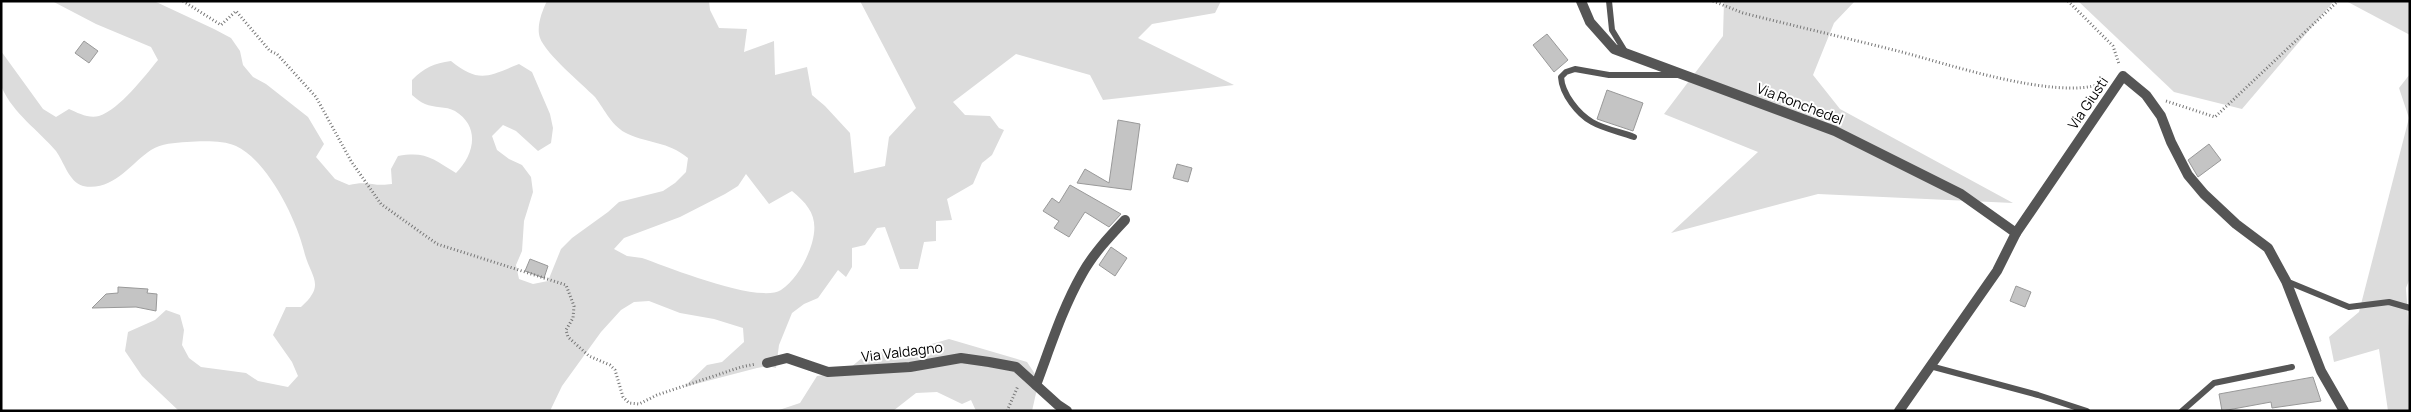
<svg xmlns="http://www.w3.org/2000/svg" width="2411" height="412" font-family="Manrope,sans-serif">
<rect width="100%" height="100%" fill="#fff"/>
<g fill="#dcdcdc" fill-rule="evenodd">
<path d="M52,1h102l60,28 17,9 9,13 3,14 10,12 13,7 42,33 16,27 -8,13 19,22 14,6c19,-5 24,2 43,-1l-1,-15 7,-13c28,-5 35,3 58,17 18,-18 25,-46 -1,-62 -9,-5 -21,-3 -30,-7 -5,-2 -9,-6 -13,-9v-15c12,-12 22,-17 39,-19 28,23 38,15 68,3l13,8 18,42 3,14 -2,15 -13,8 -22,-20 -13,-6 -11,11 5,14 12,9 13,6 9,12 2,15 -9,29 -2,30 -6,14 3,14 14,5 15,-3 13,-32 11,-11 36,-26 11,-10 44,-11 12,-8 11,-11 2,-14c-21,-17 -38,-14 -60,-24 -16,-7 -23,-24 -33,-37 -13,-13 -49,-43 -55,-59 -4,-11 2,-27 7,-37h162l1,9 9,18 28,1 -3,23 30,-11 1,34 32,-8 5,28 13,11 25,27 4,40 31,-7 4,-29 27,-29 -56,-107h361l-6,12 -63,11 -14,14 96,47 -131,15 -13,-25 -74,-21 -63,48 12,13 25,1 9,12 5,2 -12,25 -10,8 -9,21 -26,15 5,21 -16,1v20l-12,1 -6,27h-18l-15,-42 -8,1 -12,17 -13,3v19l-6,10 -8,-7 -20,28 -14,6 -12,9 -13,32 -3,23 -8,-2 -11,2 -73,19 23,-22 15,-3 22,-20 -1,-14 -29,-9 -34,-6 -31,-12 -15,1 -13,8 -20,22 -39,54 -12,25h-371l-37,-35 -17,-25 3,-19 27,-12 11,-10 14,5 4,15 -2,15 7,13 12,9 45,6 12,8 30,6 10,-11 -6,-14 -19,-27 13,-28h15c26,-23 9,-30 3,-56 -8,-33 -37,-91 -68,-105 -13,-6 -35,-5 -49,-4 -13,1 -25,1 -36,8 -21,14 -38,42 -68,36 -14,-4 -19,-24 -27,-35 -17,-20 -43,-38 -54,-63 -2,-9 -1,-27 -1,-37l42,58 13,8 13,-8c9,4 20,10 30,7 21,-7 45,-39 59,-56l-7,-13 -55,-23zM746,174l23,30 23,-13c18,15 27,27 20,52 -5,17 -16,37 -31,47 -23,14 -113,-23 -139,-32l-15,-2 -13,-7 10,-11 56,-21 45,-23 13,-8z"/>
<polygon points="1724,1 1855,1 1834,23 1813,75 1840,109 2013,203 1818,194 1671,233 1758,152 1664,114 1723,36"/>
<polygon points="2078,1 2334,1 2242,109 2174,92"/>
<polygon points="2346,1 2410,1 2410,35"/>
<polygon points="2410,74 2410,278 2406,288 2410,346 2410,411 2388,411 2379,349 2334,362 2329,337 2359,312 2409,118 2399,88"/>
<polygon points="949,339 1027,362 1039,380 1032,411 976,411 971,400 962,404 937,392 916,393 893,411 776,411 800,403 817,376 845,372 868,353 907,351"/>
</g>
<g fill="#c4c4c4" stroke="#999">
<polygon points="1547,34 1568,60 1554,72 1533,45"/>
<polygon points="84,41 98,51 89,63 75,53"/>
<polygon points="1607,90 1643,103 1633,131 1597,119"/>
<polygon points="1118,120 1140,124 1131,190 1077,183 1085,169 1109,183"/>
<polygon points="2209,144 2221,160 2198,177 2188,160"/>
<polygon points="1177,164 1192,168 1188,182 1173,178"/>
<polygon points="1070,185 1121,214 1109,227 1085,212 1069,237 1054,228 1059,221 1043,211 1052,198 1059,203"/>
<polygon points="1111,247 1127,258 1115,276 1099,265"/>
<polygon points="530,259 548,266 544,278 525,271"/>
<polygon points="2016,286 2031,292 2025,307 2010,301"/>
<polygon points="118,287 148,289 147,293 157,294 156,311 136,307 92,308 106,294 118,293"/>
<polygon points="2313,377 2321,401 2272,408 2271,402 2222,411 2219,394"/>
</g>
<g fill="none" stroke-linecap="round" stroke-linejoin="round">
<g stroke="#777" stroke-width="3" stroke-dasharray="1 2.5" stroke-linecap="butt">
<polyline points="183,1 221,25 236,11 270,51 277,54 316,97 351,161 381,204 437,244 566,285 574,306 573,318 566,330 568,337 589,356 610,365 615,370 623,397 629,403 639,404 657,395 741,367 756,364"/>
<path d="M1713,1l30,12c52,13 103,25 155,38 50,13 156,49 203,33"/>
<polyline points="2068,1 2113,46 2119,64"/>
<polyline points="2166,101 2215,117 2338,1"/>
<polyline points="1007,411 1018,386"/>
</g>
<g stroke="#555" stroke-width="6">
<polyline points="1609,1 1612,30 1626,53"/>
<path d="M1634,137c-13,-5 -30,-8 -42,-15 -14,-8 -30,-28 -31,-45l5,-5 9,-3 34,6h70"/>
<polyline points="2286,281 2349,307 2389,302 2410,308"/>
<polyline points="1930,366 2038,395 2087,411"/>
<polyline points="2182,411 2214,383 2292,367"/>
</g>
<g stroke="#555" stroke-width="10">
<polyline points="1581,1 1590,22 1614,49 1835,131 1961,194 2016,233"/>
<polyline points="767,363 787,358 828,372 910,367 961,358 989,362 1016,367 1058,405 1067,411"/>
<path d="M1036,385c14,-37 26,-76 46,-111 11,-20 27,-37 43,-54"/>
<polyline points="1899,411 1997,271 2016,233 2123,76 2146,95 2161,116 2171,142 2188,175 2204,194 2236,224 2268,248 2286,281 2321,371 2344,411"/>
</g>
</g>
<g text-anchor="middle" stroke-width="4" stroke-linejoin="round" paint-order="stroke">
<g font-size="14" fill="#000" stroke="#fff">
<text transform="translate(2088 103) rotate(-56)" y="5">Via Giusti</text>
<text transform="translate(1800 104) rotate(21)" y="5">Via Ronchedel</text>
<text transform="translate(902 352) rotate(-7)" y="5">Via Valdagno</text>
</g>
</g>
<rect width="2411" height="412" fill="none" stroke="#000000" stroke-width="5"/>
</svg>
